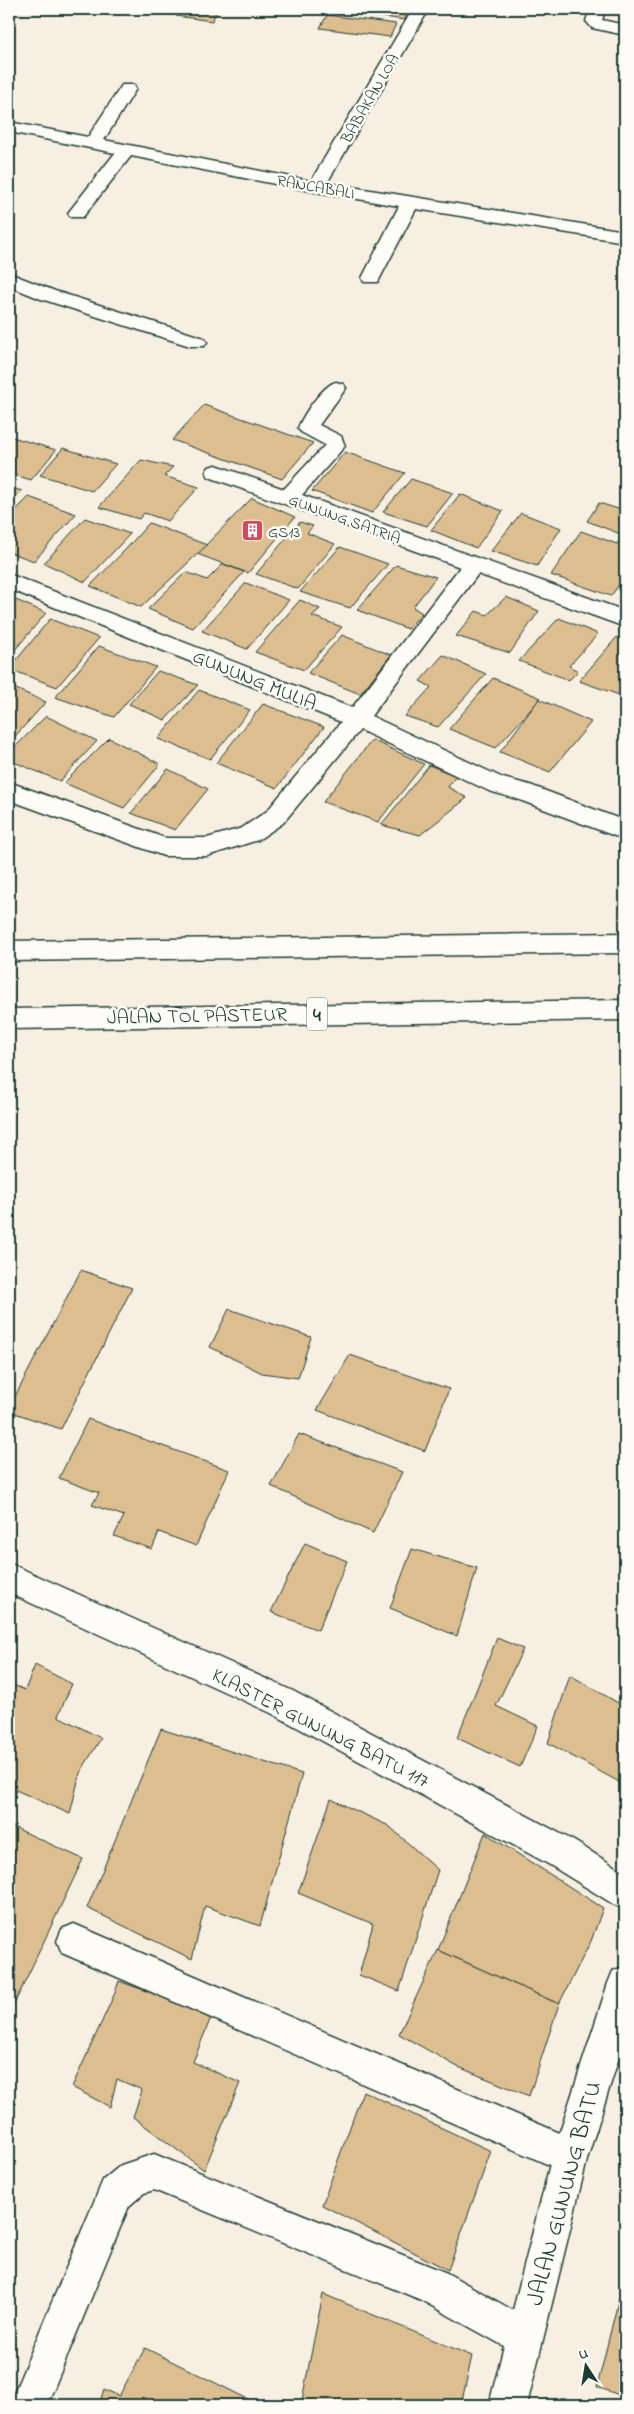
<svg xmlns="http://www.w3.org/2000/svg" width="634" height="2414" font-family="'Indie Flower',sans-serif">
<rect width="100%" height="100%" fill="#f7f0e2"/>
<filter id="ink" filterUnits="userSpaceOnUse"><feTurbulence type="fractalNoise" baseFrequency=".02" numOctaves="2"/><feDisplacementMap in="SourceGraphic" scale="10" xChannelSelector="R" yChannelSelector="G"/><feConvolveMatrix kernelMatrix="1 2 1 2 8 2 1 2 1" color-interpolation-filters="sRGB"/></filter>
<g filter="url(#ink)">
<g fill="#ddbe90" stroke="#1f3d34">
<polygon points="182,9 218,9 212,21 176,16"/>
<polygon points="326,9 408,9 405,20"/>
<polygon points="327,15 396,24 390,37 320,28"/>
<polygon points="204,405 313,443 282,479 172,440"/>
<polygon points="9,436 56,450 31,480 9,473"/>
<polygon points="63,448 116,464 92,491 40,475"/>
<polygon points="345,452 405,473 372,513 312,491"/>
<polygon points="141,460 173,467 164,476 199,487 168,521 144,513 139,519 99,507"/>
<polygon points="411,479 453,493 427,526 383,512"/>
<polygon points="9,487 22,491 9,503"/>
<polygon points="460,494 503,511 476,548 431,530"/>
<polygon points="29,497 76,514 34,561 9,552 9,517"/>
<polygon points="252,498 295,517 248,573 197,554"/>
<polygon points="599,503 625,511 625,576 611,596 551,575 581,531 617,544 623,535 587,521"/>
<polygon points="521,513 561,528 537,566 491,551"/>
<polygon points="85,518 130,534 85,582 44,563"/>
<polygon points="300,522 313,526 307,533 335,544 298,589 256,574"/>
<polygon points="149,523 207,545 141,607 90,586 127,548"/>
<polygon points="340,547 388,564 350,608 300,592"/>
<polygon points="223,564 244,572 193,628 148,609 186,572 207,580"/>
<polygon points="396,565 436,577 413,607 422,613 408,629 357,610"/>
<polygon points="246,583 289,600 247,649 202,631"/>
<polygon points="625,587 625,603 617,599"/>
<polygon points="9,597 46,613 9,657"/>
<polygon points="506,597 539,611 510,653 456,636 476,611 487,615"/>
<polygon points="300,600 320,609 312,616 342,627 304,670 255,652"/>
<polygon points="559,618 598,634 569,666 578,671 569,680 519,661"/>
<polygon points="50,619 99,638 57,687 9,669"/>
<polygon points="342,635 391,655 360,694 308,673"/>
<polygon points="617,637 625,640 625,697 579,681"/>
<polygon points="99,646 156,667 114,717 55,697"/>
<polygon points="443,655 486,674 438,727 405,716 431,687 420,681"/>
<polygon points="158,671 198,685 165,720 129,704"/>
<polygon points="493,678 541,698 496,748 449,729"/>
<polygon points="9,686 46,702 9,743"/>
<polygon points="199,690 250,710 210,759 158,739"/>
<polygon points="539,699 591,722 550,772 500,752"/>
<polygon points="263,704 324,727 277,788 216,763"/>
<polygon points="46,716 97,741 60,781 9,760 9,753"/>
<polygon points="109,738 160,764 124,808 64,783"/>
<polygon points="372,740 424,764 378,822 323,802"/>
<polygon points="429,765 456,776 448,787 467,798 420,835 381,825"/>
<polygon points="168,769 208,789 175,830 131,813"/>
<polygon points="81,1270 132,1288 61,1429 9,1411 9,1408"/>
<polygon points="229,1309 311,1337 298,1378 262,1373 210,1347"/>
<polygon points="350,1355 449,1389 425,1451 317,1410"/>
<polygon points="88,1419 229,1470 196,1546 159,1532 152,1549 114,1536 124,1516 92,1505 99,1493 59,1478"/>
<polygon points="299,1434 402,1472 373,1533 271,1486"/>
<polygon points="305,1543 347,1561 318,1630 271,1612"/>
<polygon points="412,1549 477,1568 457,1636 390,1608"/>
<polygon points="497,1638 523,1649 496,1706 538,1726 520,1767 457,1738"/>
<polygon points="35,1665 72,1684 58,1716 101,1738 80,1773 70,1814 9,1787 9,1683 25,1690"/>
<polygon points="570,1675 625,1707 623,1734 625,1736 625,1774 621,1783 548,1743"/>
<polygon points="161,1729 302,1774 260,1926 205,1906 192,1959 87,1908"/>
<polygon points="331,1799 389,1826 438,1870 399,1991 359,1975 373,1924 298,1893"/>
<polygon points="9,1825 83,1859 9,2015"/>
<polygon points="485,1833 603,1908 591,1941 559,2004 438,1950"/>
<polygon points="438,1950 559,2004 529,2096 456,2066 399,2034"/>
<polygon points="119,1981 212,2015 193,2062 240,2083 204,2170 133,2117 142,2090 117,2079 110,2107 72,2087 114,1995"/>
<polygon points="363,2091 491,2151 448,2270 322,2205"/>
<polygon points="625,2273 625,2397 597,2387"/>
<polygon points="323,2294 472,2356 461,2405 301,2405"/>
<polygon points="145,2348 260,2405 99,2405 104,2389 119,2396"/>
</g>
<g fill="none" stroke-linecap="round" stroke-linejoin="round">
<defs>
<g id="minor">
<polygon points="413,9 429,9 327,183 625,231 625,242 416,209 380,278 378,282 364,282 362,278 399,206 316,192 131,156 83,217 71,217 68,213 115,153 9,132 9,122 88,137 122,85 134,85 136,89 104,140 311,181"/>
<polygon points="590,9 606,9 602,20 625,25 625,35 592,28 586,21"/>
<polygon points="9,273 55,291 204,338 207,342 204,346 190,346 41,299 9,286"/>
<path d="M336,382l7,2 3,4 -27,37 22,11 4,10 -43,49 323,116v16l-147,-53 -107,142 132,62 27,7 95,36v17l-10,-2 -98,-37 -28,-8 -129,-61 -77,93 -25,17 -51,16h-43l-155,-56v-18l156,56h42l35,-10 25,-17 74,-89 -332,-133v-15l343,134 108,-141 -251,-90 -3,-5 3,-5 7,-2 68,24 41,-44 -24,-13 -3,-4c5,-13 25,-43 38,-46z"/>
<polygon points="9,1563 293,1691 574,1841 625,1873 625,1909 613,1904 550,1865 271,1713 9,1593"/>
<polygon points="74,1924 583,2143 588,2156 583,2169 570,2174 62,1953 57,1941 62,1929"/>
<polygon points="154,2154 447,2273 537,2324 543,2337 537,2350 524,2356 511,2350 421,2300 154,2190 144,2193 129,2206 47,2405 9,2405 103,2180 121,2165"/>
</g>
<polygon id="major" points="625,1966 625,2038 588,2156 527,2405 489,2405 552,2156 608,1983 613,1971"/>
<g id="highway">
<polygon points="625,933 625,953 9,961 9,941"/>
<polygon points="625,1000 625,1020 9,1029 9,1009"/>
</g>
</defs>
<use href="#minor" stroke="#1f3d34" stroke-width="3"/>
<use href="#major" stroke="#1f3d34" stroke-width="3"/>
<use href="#highway" stroke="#1f3d34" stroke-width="3"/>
<use href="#minor" fill="#fdfcf7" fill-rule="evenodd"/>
<use href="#major" fill="#fdfcf7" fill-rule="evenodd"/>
<use href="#highway" fill="#fdfcf7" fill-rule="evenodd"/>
</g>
</g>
<defs>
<symbol id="building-square" viewBox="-11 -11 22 22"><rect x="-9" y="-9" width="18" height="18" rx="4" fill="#d1495b" stroke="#fdfcf7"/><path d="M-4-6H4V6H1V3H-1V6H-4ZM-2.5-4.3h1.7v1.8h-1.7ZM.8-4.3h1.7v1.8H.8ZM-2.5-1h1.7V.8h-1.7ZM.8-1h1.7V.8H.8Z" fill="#fff"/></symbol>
</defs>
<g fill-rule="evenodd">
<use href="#building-square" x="240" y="518" width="25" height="25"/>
</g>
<g text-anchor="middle" stroke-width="5" stroke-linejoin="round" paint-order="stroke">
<g font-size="16" fill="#1f3d34" stroke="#fdfcf7">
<text transform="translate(369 98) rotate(-60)" y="6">BABAKAN LOA</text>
<text transform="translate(316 186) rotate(10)" y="6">RANCABALI</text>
<text transform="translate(345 518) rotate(20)" y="6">GUNUNG SATRIA</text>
</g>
<g font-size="16" fill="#1f3d34" stroke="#fdfcf7" text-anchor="start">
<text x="268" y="537">GS13</text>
</g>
<rect fill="#fdfcf7" stroke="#62766e" stroke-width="1" x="307" y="997.5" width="20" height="33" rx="4"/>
<g font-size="19" font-weight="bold" fill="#1f3d34">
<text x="317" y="1021">4</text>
</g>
<g font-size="20" fill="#1f3d34" stroke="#fdfcf7">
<text transform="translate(255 679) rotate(22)" y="7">GUNUNG MULIA</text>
<text transform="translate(197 1015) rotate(-1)" y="7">JALAN TOL PASTEUR</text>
<text transform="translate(321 1727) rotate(27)" y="7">KLASTER GUNUNG BATU 117</text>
</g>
<g font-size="24" fill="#1f3d34" stroke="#fdfcf7">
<text transform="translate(563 2193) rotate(-75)" y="8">JALAN GUNUNG BATU</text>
</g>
</g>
<rect width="634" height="2414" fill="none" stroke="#fdfcf7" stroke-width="30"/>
<rect x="15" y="15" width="604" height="2384" fill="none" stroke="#1f3d34" stroke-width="2" filter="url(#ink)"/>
<g transform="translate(586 2366) rotate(348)" stroke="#fdfcf7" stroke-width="4" paint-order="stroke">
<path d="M0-4L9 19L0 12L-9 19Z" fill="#1f3d34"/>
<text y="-8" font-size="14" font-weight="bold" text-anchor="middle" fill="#1f3d34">U</text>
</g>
</svg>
